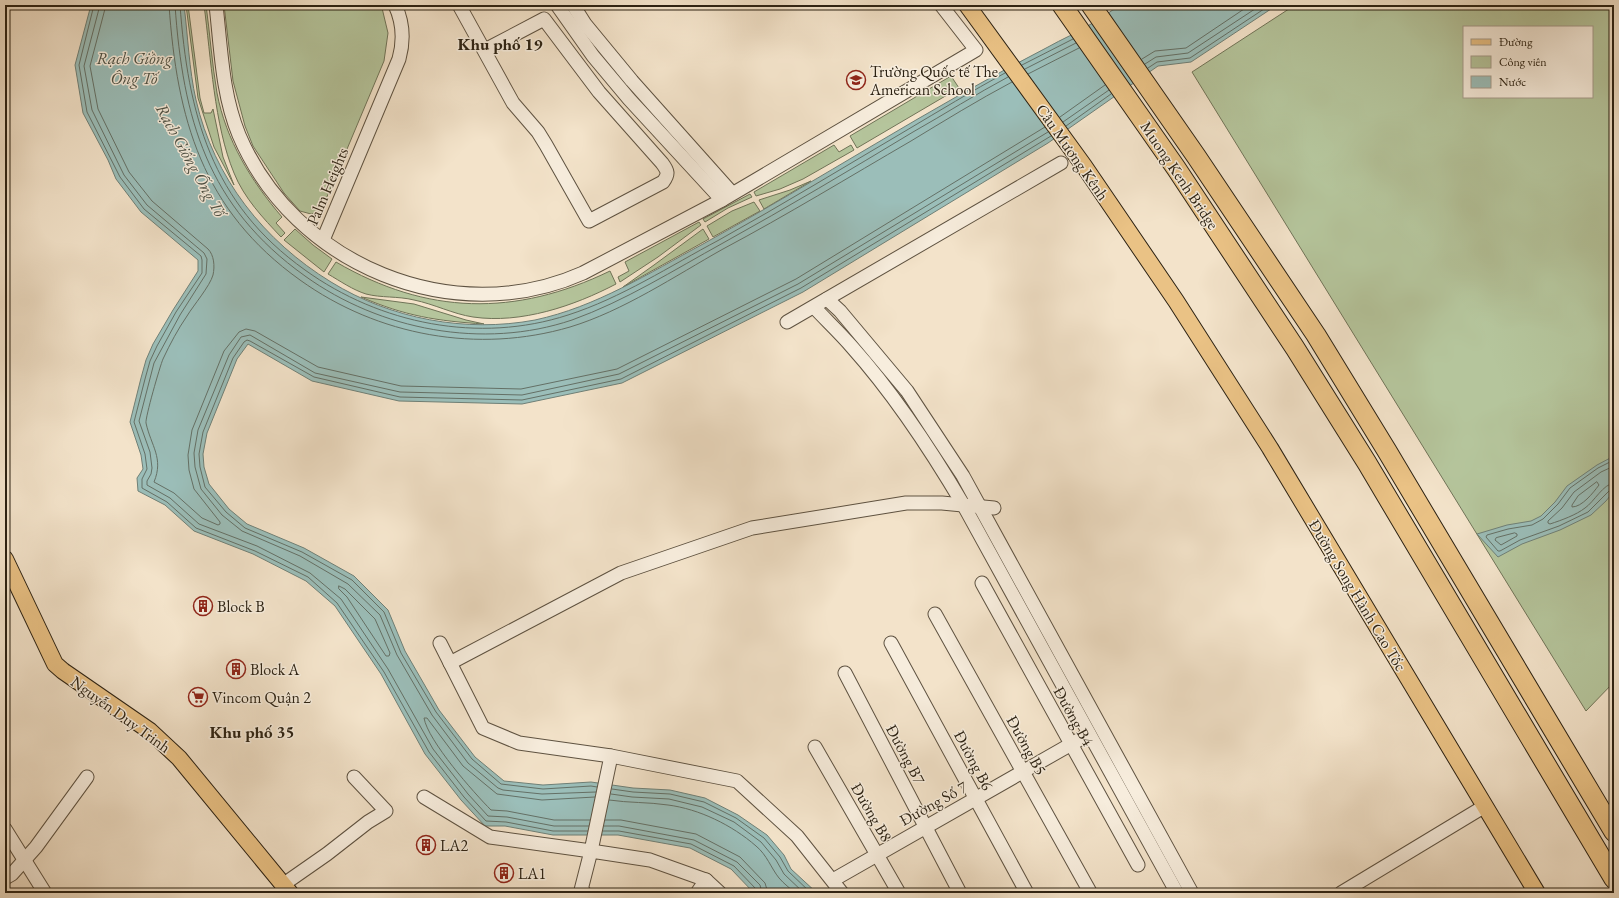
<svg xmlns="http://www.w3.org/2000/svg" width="1619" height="898" font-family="'EB Garamond',serif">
<rect width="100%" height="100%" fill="#f3e3ca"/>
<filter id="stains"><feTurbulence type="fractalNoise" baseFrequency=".005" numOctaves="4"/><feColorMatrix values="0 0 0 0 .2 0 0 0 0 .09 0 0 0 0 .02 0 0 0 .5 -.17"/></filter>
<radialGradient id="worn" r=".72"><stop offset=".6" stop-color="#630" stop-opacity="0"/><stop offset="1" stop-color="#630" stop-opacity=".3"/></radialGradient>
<g fill="#b5c59c" stroke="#707458" fill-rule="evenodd">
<polygon points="186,5 188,5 200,98 204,113 211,113 213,109 223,157 234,185 214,147 198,98"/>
<path d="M204,5h2c4,29 6,59 11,88 9,47 34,88 65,124l-6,6 9,10 -4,4c-18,-19 -37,-39 -47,-64 -20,-48 -23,-116 -30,-168z"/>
<polygon points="224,5 380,5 382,8 388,33 384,61 321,211 311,214 300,211 284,193 253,146 245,126 233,81"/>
<path d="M1295,5h319v677l-28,29 -394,-639zM1464,27h128v70h-128z"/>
<polygon points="951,76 959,88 857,148 850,136"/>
<polygon points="834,145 839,152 851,145 854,150 803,179 780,189 756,196 754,192"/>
<polygon points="811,181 764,209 759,200 790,190"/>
<polygon points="750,194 752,197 728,208 705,222 703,219"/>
<polygon points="754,202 760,211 713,237 707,226 732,211"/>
<polygon points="699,222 701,225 658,257 620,282 618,277 629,271 625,262"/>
<polygon points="295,229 313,245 332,259 324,272 284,240"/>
<polygon points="703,229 709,239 623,287 654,265"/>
<path d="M336,262c91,53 179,55 274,9l6,13c-42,22 -95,40 -143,33 -20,-3 -39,-13 -59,-17 -16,-4 -33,-2 -48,-6 -13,-4 -26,-13 -38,-20z"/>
<path d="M361,297l53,7 52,16 18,4c-47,-3 -79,-8 -123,-27z"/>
</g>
<g fill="#9bbeb9" stroke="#6f8077">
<path d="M91,5h93c4,32 5,64 12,95 18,78 68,141 135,182 60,37 135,51 204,38 61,-13 114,-47 168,-76 116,-64 228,-137 345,-197 14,-8 29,-14 43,-23 9,-5 19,-13 29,-18 11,-4 29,-1 41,-1 39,0 77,0 116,0l-86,57 -33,4 -110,77 -245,149 -181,91 -100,21 -123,-3 -87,-20 -64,-37 -11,15 -30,74 -4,21 1,13 5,17 20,25 18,15 57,24 50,28 34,34 17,41 34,59 36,47 29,24 39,4 48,-3 42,6 37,2 35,8 33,17 29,20 17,20 7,14 26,24h-63l-23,-24 -41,-21 -72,-13h-65l-48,-9h-20l-24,-26 -36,-46 -44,-80 -46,-68 -29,-25 -53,-27 -59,-23 -29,-26 -27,-14 -1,-13 6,-9 -2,-14 -11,-33 11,-44 5,-18 7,-16 20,-34 25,-39v-11l-57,-48 -25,-33 -8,-19 -25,-47 -8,-48z"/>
<polygon points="1614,456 1614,491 1606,501 1591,515 1560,530 1522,544 1498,557 1477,534 1507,525 1531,521 1541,516 1555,502 1567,486 1597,465"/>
</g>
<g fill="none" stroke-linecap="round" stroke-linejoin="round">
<g stroke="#647066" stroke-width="1">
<polyline points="94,5 79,65 87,112 120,177 144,209 201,256 202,260 202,273 176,312 157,346 150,361 145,379 134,422 145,454 147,469 142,479 142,488 167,502 196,528 255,551 308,577 337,603 384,672 429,752 464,797 486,821 506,822 553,831 588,831"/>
<polyline points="100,5 84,66 92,110 124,175 147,205 204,253 207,259 206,274 180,315 154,363 139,421 150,452 152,468 151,474 147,481 147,485 170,498 199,524 257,546 310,573 341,599 388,669 433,749 468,794 488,816 507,817 554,826 589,826"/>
<path d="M106,5l-16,61 8,43 31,63 23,29 56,48c6,6 7,17 5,26 -3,11 -20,31 -26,41 -9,13 -17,28 -24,43 -3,7 -18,59 -17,64 5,23 18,35 8,59l20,11 28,25 16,7 2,-1v-2l-26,-33 -5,-19 -1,-15 4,-25 32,-79 15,-19 7,-3 9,2 63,36 83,19 120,3 96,-20 179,-90 249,-152"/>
<path d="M169,5c8,114 33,205 131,275 78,56 178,74 270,47 53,-16 105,-51 153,-78 64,-34 126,-72 188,-108 33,-20 67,-41 101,-59"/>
<path d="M175,5c8,114 32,201 130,271 75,54 178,74 267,44 53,-19 102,-50 151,-77 65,-36 127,-73 190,-111 32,-18 63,-38 95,-55"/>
<path d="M180,5c8,109 31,198 125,265 75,54 174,74 263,45 53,-17 102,-49 151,-75 63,-35 125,-73 188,-110 32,-19 65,-39 98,-57"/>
<polyline points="1142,59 1155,51 1186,48 1250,5"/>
<polyline points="1145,64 1156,57 1188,53 1261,5"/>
<polyline points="1022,65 1073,39"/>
<polyline points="1148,68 1157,62 1190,58 1270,5"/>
<polyline points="1025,69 1076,43"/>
<polyline points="1028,74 1079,48"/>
<polyline points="1060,117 1105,85"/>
<polyline points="1063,122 1109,90"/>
<polyline points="1066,126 1111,94"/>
<polyline points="1614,460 1598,468 1570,488 1558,504 1543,519 1532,525 1508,529 1487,535 1486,537 1498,551 1500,551 1520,540 1559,526 1588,512 1610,490 1614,489"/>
<path d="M1614,466l-13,6 -27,20 -12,16 -14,13v2l2,1c12,-4 26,-9 35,-16 9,-6 18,-24 29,-25"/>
<path d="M1597,482l2,3c-6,8 -17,22 -27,22v-2l6,-9z"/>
<polygon points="1515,533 1517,534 1517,536 1501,545 1495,540 1496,538"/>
<polygon points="339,586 345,589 375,619 390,653 389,656 386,656 347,597 339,589"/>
<polyline points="597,787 591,786 543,789 501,784 472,759 436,712 401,653 384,612 352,580 302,552 245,528 226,512 205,487 200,467 199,454 203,432 233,358 244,342 247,340 250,341 314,377 400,397 522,400 621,379 801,288 1051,136"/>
<polyline points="612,789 633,792 670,794 704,802 736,818 764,838 780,857 788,871 811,893"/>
<polyline points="596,792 542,794 503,790 498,788 468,763 432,715 397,655 380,615 348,584 300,556 242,531 222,515 201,489 195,467 194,453 198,430 229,355 241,337 250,335 315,373 400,392 522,395 619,374 798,284 1048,132"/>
<polyline points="611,794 632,797 669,799 702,807 734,822 761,842 776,860 784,874 804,893"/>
<path d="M609,800c20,3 39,2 59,5 31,4 64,20 88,41 11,9 15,22 23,32 5,6 11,10 16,15"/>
<path d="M590,820h-36l-47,-9 -16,-1c-17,-17 -63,-69 -67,-92h3l36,48 34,28 45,6 53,-3"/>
<polyline points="605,820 621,820 696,834 740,857 765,883 768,893"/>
<polyline points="604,826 619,826 694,840 737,862 760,885 762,893"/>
<polyline points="603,831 619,831 691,844 734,866 756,889 757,893"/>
</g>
<defs>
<g id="minor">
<path d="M216,5c5,44 6,89 23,130 55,130 214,196 344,138l139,-73 254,-150 -35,-45"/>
<path d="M459,5l54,98 25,29 8,13 43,76 74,-39c6,-8 5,-11 -1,-19l-63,-71 -55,-73 -59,31"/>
<polyline points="557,5 593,56 629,99 722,200"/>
<polyline points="573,5 585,24 632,81 732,193"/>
<path d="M323,240l76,-181c5,-18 4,-37 -4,-54"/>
<polyline points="827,299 840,311 907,391 963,476 1192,893"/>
<path d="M814,307c12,13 26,26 38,40 43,48 79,103 112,159l213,387"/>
<polyline points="787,322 1061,163"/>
<polyline points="982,583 1138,865"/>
<polyline points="935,614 1090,892"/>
<polyline points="440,643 483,728 519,743 611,756 737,781 797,836 842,893"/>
<polyline points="891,643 1027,893"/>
<polyline points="450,663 621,573 752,528 906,503 942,503 994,508"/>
<polyline points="845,673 960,893"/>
<polyline points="815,747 899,893"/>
<polyline points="424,797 490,837 591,851 611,756"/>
<polyline points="5,829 45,893"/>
<polyline points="5,878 12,874 36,847 87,777"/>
<polyline points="833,880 1089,734"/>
<polyline points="284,884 327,854 368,822 386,811 354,777"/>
<polyline points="585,893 581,890 591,851 650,860 706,880 720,893"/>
<polyline points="697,893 706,880"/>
<polyline points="1341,893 1485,806"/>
</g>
<g id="major">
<polyline points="967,5 1084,166 1176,301 1270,448 1537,893"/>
<polyline points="5,559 55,664 63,671 150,731 179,758 290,893"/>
</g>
<g id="highway">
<polyline points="1062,5 1176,168 1295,348 1367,463 1614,879"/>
<polyline points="1091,5 1196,156 1316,335 1387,451 1614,832"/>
</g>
</defs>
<use href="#minor" stroke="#5e5241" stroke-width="15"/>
<use href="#major" stroke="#2c2213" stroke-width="18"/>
<use href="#highway" stroke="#2c2213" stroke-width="21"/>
<use href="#minor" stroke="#f7eddd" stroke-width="13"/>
<use href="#major" stroke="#eac285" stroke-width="16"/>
<use href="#highway" stroke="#eac285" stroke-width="19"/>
</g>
<defs>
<symbol id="school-ring" viewBox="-11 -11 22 22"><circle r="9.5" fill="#f7eddd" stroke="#8f2418" stroke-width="1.5"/><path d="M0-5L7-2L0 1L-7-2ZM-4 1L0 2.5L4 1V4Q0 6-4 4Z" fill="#8f2418"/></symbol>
<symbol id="building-ring" viewBox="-11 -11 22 22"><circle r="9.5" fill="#f7eddd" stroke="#8f2418" stroke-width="1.5"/><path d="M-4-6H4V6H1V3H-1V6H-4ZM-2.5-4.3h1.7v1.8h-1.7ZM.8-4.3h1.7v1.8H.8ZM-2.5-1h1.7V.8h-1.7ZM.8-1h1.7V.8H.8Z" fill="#8f2418"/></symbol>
<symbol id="supermarket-ring" viewBox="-11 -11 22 22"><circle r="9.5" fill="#f7eddd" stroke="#8f2418" stroke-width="1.5"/><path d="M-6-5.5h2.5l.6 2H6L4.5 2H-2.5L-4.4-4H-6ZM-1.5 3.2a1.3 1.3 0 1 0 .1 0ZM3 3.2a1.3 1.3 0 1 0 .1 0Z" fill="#8f2418"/></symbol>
</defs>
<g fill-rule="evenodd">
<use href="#school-ring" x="845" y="69" width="22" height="22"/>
<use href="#building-ring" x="192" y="595" width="22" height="22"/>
<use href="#building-ring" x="225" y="658" width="22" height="22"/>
<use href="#supermarket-ring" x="187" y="686" width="22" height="22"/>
<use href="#building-ring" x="415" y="834" width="22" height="22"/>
<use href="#building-ring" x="493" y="862" width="22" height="22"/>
</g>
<g text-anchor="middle" stroke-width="3" stroke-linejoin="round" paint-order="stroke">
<g font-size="16" fill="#2c2213" stroke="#f7eddd" text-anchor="start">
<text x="870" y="77">Trường Quốc tế The<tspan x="870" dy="18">American School</tspan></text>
<text x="217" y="612">Block B</text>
<text x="250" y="675">Block A</text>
<text x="212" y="703">Vincom Quận 2</text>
<text x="440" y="851">LA2</text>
<text x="518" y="879">LA1</text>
</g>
<g font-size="16" fill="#2c2213" stroke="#f7eddd">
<text transform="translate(1073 152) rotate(55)" y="6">Cầu Mương Kênh</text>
<text transform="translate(1180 175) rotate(56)" y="6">Muong Kenh Bridge</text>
<text transform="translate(327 186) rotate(-67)" y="6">Palm Heights</text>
<text transform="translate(1358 595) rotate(59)" y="6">Đường Song Hành Cao Tốc</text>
<text transform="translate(121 714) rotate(36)" y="6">Nguyễn Duy Trinh</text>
<text transform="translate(1074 716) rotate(61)" y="6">Đường B4</text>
<text transform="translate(1027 745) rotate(61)" y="6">Đường B5</text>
<text transform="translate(906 754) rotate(62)" y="6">Đường B7</text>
<text transform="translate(974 760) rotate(62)" y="6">Đường B6</text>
<text transform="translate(933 803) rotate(-29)" y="6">Đường Số 7</text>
<text transform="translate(872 812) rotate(60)" y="6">Đường B8</text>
</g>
<g font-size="17" font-weight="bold" fill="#2c2213" stroke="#f7eddd">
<text x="500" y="50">Khu phố 19</text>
<text x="252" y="738">Khu phố 35</text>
</g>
<g font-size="17" font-style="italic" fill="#4d5145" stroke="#f7eddd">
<text x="134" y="64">Rạch Giồng<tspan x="134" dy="20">Ông Tố</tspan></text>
<text transform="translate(191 160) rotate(61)" y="6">Rạch Giống Ống Tố</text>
</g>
</g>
<rect width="1619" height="898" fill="none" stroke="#f3e3ca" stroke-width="20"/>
<rect x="6" y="6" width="1607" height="886" fill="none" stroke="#2c2213" stroke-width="2"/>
<rect x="10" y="10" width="1599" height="878" fill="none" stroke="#2c2213"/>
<rect x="1463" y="26" width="130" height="72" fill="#f7eddd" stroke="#a69c8c"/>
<rect x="1471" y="39" width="20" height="6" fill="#eac285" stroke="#a69c8c"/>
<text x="1499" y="46" font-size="12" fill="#2c2213">Đường</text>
<rect x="1471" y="56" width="20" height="12" fill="#b5c59c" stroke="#a69c8c"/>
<text x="1499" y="66" font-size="12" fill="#2c2213">Công viên</text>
<rect x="1471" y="76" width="20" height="12" fill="#9bbeb9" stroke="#a69c8c"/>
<text x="1499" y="86" font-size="12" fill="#2c2213">Nước</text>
<rect width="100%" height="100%" filter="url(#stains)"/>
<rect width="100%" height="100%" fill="url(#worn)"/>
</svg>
